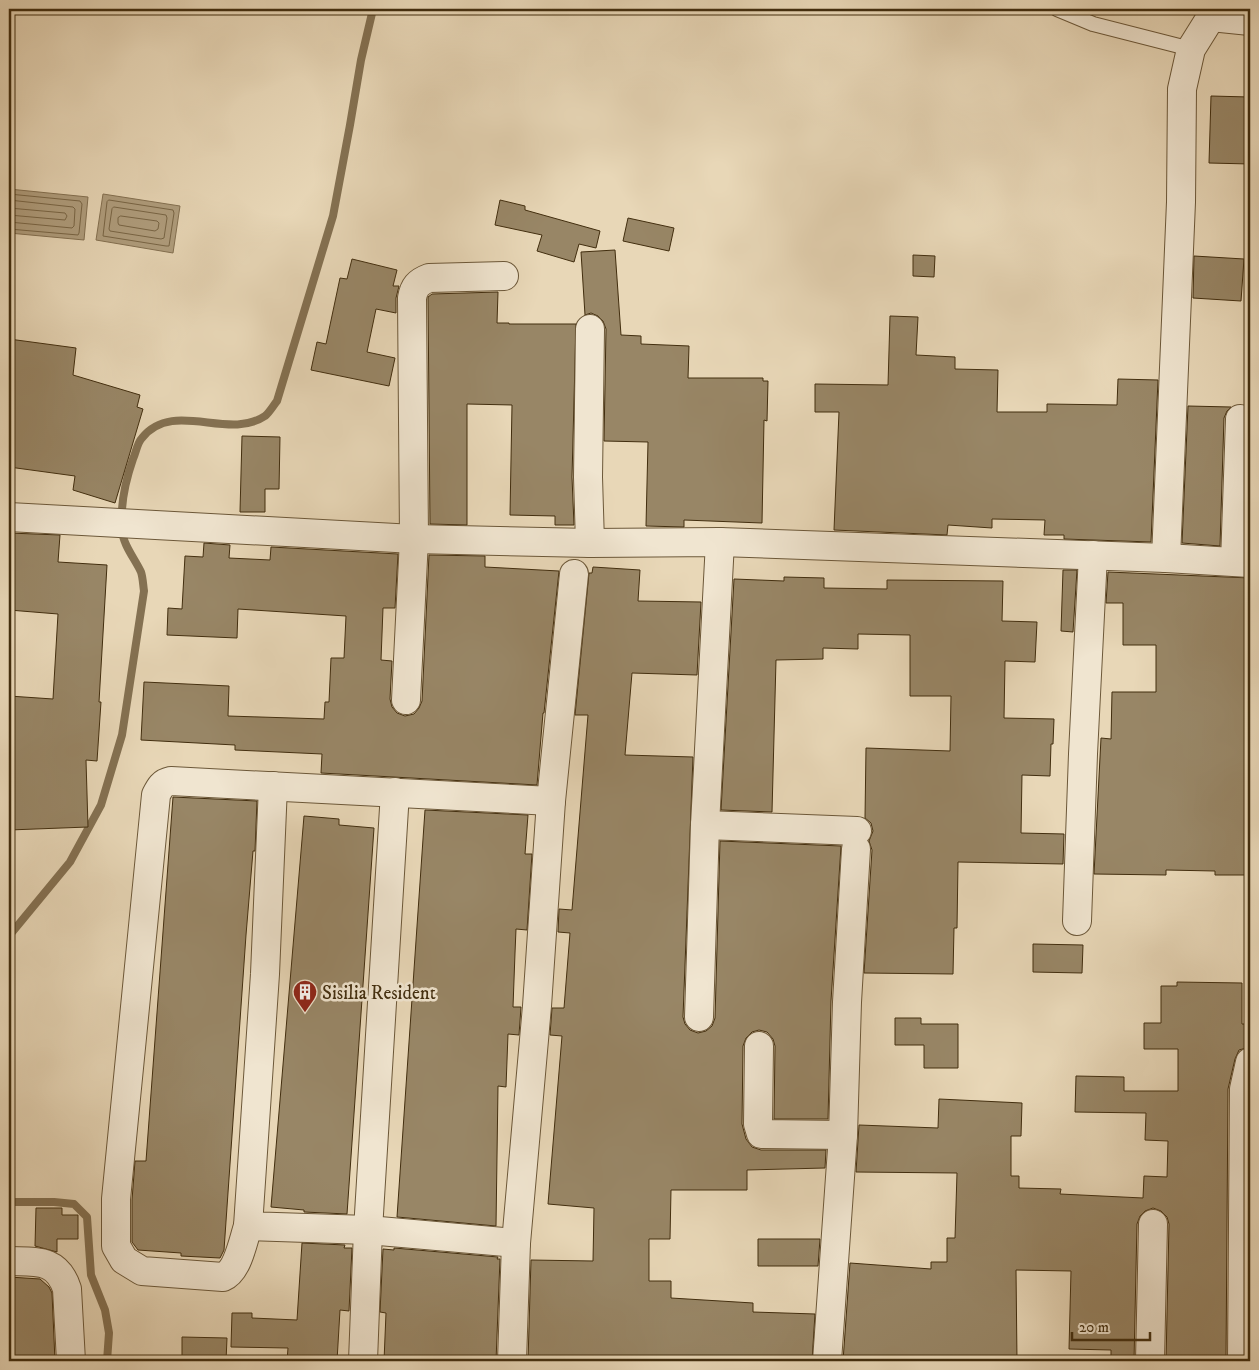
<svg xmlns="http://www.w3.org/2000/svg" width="1259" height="1370" font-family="'IM FELL DW Pica',serif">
<rect width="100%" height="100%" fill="#e8d7b7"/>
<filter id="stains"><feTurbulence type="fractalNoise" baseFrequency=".004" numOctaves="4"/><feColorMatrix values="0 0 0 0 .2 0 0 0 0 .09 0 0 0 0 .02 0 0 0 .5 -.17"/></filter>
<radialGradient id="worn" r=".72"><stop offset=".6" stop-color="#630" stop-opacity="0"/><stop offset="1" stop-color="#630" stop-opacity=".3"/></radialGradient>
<g fill="#b09e7e" stroke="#847152">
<polygon points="9,189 88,197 84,240 9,233"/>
<polygon points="103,194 180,206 173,253 96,240"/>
</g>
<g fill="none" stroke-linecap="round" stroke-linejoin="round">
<g stroke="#796646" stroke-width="1">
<polyline points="9,194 80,201 82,204 79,233 78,235 9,229"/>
<polyline points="9,200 73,207 75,209 74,226 72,228 9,222"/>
<polygon points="109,200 173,210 174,213 169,246 166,246 103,236 107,202"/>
<polygon points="114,207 166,215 167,218 164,238 161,239 110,231 109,229 112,209"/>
<polyline points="9,208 65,213 67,216 65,220 9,215"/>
<polygon points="121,216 157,221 159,223 158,229 155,231 119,225 118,223 118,218"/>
</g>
<g stroke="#847152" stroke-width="8">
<path d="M9,936l61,-74 31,-57 21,-70 22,-144c-1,-6 -1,-13 -3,-19 -6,-13 -18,-27 -19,-42 -2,-24 3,-48 11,-71 3,-6 4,-16 9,-21 31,-39 86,3 123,-22 4,-3 8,-10 12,-15l56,-185 17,-91 11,-65 12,-51"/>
<polyline points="9,1202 54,1202 74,1204 87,1217 91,1275 105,1310 109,1333 107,1361"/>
</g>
</g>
<g fill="#988666" stroke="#422e0f">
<polygon points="1211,96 1249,97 1248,132 1250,132 1250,164 1209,163"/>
<polygon points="500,200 525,206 525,210 600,231 596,248 579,244 574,262 537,251 542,235 495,225"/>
<polygon points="628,218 674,228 669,251 623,241"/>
<polygon points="615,250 621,335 641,336 641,344 689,346 688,378 763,378 763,381 768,381 767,421 764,420 762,523 684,520 684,527 646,526 648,442 604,441 606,329 603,321 598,316 591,313 585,315 581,252"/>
<polygon points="913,255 935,256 934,277 913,276"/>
<polygon points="1194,256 1244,259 1241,301 1193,298"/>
<polygon points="352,259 397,270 393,286 399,286 396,298 396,313 376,309 367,352 395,358 389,386 311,370 317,342 326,344 340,278 347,279"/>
<polygon points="498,292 497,323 509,323 509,324 576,324 572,477 574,525 555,525 555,516 510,515 512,405 467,404 467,525 430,524 428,297 432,294"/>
<polygon points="890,316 918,317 916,355 955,357 955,369 998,370 997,412 1047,412 1047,404 1117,405 1118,379 1158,380 1151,542 1064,539 1064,535 1044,535 1045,520 992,519 992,528 948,525 947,535 834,530 839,412 815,412 815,384 888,385"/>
<polygon points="9,339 76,348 73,375 140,395 137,407 143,409 115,503 73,490 75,476 9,467"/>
<polygon points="1188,406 1231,407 1227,411 1224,418 1220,546 1182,543"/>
<polygon points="242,436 280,437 279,489 265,489 265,512 240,512"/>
<polygon points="9,533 60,535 58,562 107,565 99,702 101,702 97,761 86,760 88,827 9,830 9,696 53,699 58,614 9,610"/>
<polygon points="204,543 230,545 229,558 270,560 271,547 398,554 395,608 383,608 381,660 392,661 390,699 392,707 397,713 405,716 414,714 419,708 422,701 429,555 485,556 485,567 559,571 544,713 543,713 537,785 321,773 322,754 235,750 235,745 141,740 144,682 229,686 228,716 324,719 325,702 329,702 331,658 344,658 346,616 238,609 237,638 167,635 168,608 182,609 185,556 203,557"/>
<polygon points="593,567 640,570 638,601 701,602 697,675 632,673 625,755 693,757 683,1017 685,1024 690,1030 698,1033 706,1031 712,1026 715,1018 720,841 841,846 831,1001 828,1119 774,1119 775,1046 773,1039 767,1032 759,1030 752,1032 746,1038 743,1046 742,1124 746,1139 752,1147 761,1150 826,1150 825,1168 747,1170 747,1190 671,1190 670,1239 649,1239 649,1281 671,1281 671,1298 753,1303 753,1312 815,1314 812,1361 528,1361 531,1260 593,1261 594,1208 548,1204 562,1036 550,1035 552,1008 564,1008 570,933 558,932 559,909 572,910 588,715 575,715 589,573 592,573"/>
<polygon points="1063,570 1077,570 1073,632 1061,631"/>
<polygon points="1108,572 1250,578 1250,875 1215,875 1215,871 1166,870 1166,875 1094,874 1101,738 1111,739 1112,692 1156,692 1156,645 1123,645 1123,603 1106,603"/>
<polygon points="784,577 824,578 824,588 887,589 887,580 1003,581 1002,621 1037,622 1035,662 1005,661 1004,718 1054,719 1053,744 1051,744 1050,776 1022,775 1021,833 1064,834 1063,864 958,862 957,928 954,928 953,974 864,973 872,850 869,841 873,831 871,823 865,818 866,748 950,751 951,696 910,696 910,635 858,634 858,649 823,648 823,659 776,660 772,812 721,810 734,579 784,581"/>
<polygon points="173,797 257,801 255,851 253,851 246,935 224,1250 220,1258 181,1256 181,1253 138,1250 132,1242 132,1200 135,1161 146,1161"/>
<polygon points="425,810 528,815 525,854 532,854 527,930 516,929 515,953 513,1007 521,1007 519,1035 508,1034 506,1087 498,1086 496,1226 397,1217"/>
<polygon points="304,816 339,819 339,825 374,828 347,1214 304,1212 304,1210 271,1207"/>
<polygon points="1033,944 1083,945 1082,973 1033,972"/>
<polygon points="1177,982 1242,983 1242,1024 1250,1024 1250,1047 1239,1050 1235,1059 1228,1089 1226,1361 1166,1361 1169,1224 1167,1217 1161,1211 1153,1208 1145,1211 1140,1216 1137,1224 1134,1361 1111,1361 1111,1350 1069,1349 1071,1271 1016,1270 1017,1361 843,1361 850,1263 931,1269 931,1262 947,1262 947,1238 955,1238 957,1173 856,1172 859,1125 938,1128 939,1099 1022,1103 1021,1136 1011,1136 1011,1176 1019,1176 1019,1188 1061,1189 1060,1194 1143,1198 1144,1176 1167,1177 1168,1141 1145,1140 1146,1113 1075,1112 1076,1076 1124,1077 1124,1091 1178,1091 1178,1049 1144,1049 1144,1023 1161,1023 1161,986 1177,986"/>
<polygon points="895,1018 921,1018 921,1024 958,1024 958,1068 924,1068 924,1045 895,1045"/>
<polygon points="36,1208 62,1208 62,1215 78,1215 78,1239 57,1239 57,1252 35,1246"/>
<polygon points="758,1239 820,1239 818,1266 758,1266"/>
<polygon points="302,1243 345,1245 344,1248 352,1248 349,1311 340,1310 337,1361 287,1361 288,1348 231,1347 232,1313 252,1313 252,1318 297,1320"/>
<polygon points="394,1248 498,1257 497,1259 500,1259 496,1361 384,1361 386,1313 380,1312 383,1249 394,1250"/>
<polygon points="9,1277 40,1279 49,1287 52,1293 55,1361 9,1361"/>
<polygon points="182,1337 227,1338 226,1361 182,1361"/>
</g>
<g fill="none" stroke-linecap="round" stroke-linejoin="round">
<defs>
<polyline id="lane" points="1057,9 1093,24 1191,49"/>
<g id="street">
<polyline points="1211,17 1250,21"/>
<polyline points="9,517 414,539 590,543 720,542 1166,558 1250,563"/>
<polyline points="590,543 588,477 590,329"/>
<polyline points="1166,558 1181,202 1182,89 1191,49 1211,17 1214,9"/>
<polyline points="1235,562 1240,419"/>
<path d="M406,700l8,-161 -2,-241c2,-11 6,-16 17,-20l75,-2"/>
<polyline points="273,786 265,974 248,1226 368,1230 516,1243"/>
<polyline points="705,825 857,831"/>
<polyline points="1077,921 1083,754 1093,555"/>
<polyline points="699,1017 705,825 720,542"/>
<polyline points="759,1046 758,1124 761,1134 843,1135"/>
<path d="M248,1226c-5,15 -10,45 -25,51l-81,-6 -18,-11 -8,-14v-47l40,-404c4,-8 6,-12 15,-14l380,20"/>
<path d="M9,1261c27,1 48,-3 58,28l4,72"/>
<polyline points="363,1361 368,1230 395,792"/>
<polyline points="512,1361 516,1243 537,1006 551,801 574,574"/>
<polyline points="827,1361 843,1135 847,1002 856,849"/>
<polyline points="1150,1361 1153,1224"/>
<polyline points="1242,1361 1244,1089 1250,1062"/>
</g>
</defs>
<use href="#lane" stroke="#6c5839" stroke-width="16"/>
<use href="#street" stroke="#6c5839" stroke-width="30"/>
<use href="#lane" stroke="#f0e5d0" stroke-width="14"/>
<use href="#street" stroke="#f0e5d0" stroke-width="28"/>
</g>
<defs>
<symbol id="building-pin" viewBox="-11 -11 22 30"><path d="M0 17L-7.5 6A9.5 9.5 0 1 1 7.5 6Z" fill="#8f2418" stroke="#f0e5d0"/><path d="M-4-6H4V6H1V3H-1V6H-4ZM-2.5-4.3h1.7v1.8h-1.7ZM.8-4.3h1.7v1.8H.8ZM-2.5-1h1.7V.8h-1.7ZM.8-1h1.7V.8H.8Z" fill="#fff"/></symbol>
</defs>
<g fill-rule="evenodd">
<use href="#building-pin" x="291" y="978" width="28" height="38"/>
</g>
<g text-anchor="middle" stroke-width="5" stroke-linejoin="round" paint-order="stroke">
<g font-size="19" fill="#422e0f" stroke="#f0e5d0" text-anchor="start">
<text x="322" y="999">Sisilia Resident</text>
</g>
</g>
<rect width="1259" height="1370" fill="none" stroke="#e8d7b7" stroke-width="30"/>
<rect x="10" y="10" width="1239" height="1350" fill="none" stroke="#422e0f" stroke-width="2.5"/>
<rect x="15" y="15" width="1229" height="1340" fill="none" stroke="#422e0f"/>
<path d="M1072 1332v8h78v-8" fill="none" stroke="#422e0f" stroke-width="2.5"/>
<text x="1079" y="1332" font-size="15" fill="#422e0f" stroke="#f0e5d0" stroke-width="4" paint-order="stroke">20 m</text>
<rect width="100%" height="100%" filter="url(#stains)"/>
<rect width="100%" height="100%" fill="url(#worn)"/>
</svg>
